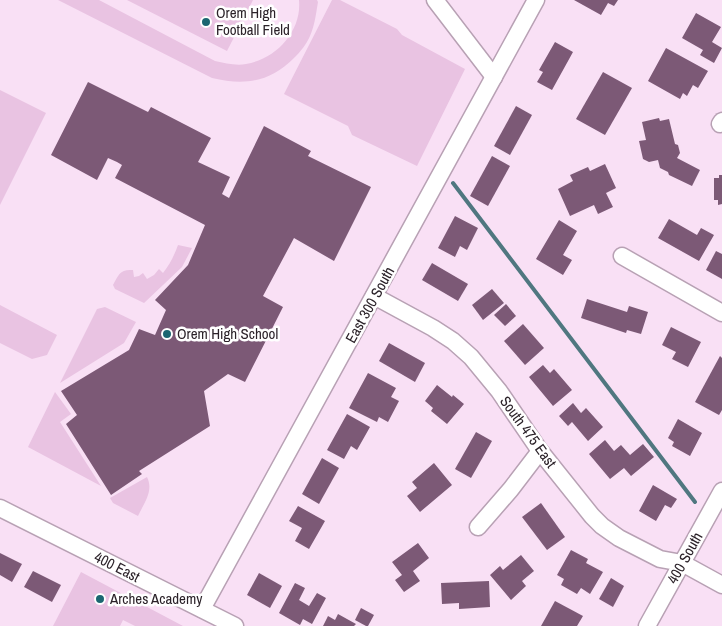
<svg xmlns="http://www.w3.org/2000/svg" width="722" height="626" font-family="'Archivo Narrow',sans-serif">
<rect width="100%" height="100%" fill="#f9e0f5"/>
<g fill="#e9c3e2">
<path d="M58,0h41l116,61c10,2 21,5 31,3 30,-5 56,-33 53,-64h18l1,2c-2,11 -3,23 -8,34 -4,9 -9,15 -16,22 -24,24 -49,28 -82,20z"/>
<polygon points="127,0 253,0 227,51"/>
<polygon points="332,0 340,0 397,29 402,35 465,69 417,166 352,135 348,126 284,94"/>
<polygon points="0,90 46,113 0,205"/>
<path d="M178,245l14,3 -10,19 -38,36 -29,-14 -2,-4c6,-11 7,-16 20,-15l1,7 5,-1 4,-3 4,6 7,-4 5,-6 4,4c7,-9 11,-17 15,-28z"/>
<polygon points="0,305 57,335 47,355 32,359 0,343"/>
<polygon points="105,307 136,322 124,343 60,383 97,309"/>
<polygon points="55,392 71,414 60,422 101,486 28,447"/>
<path d="M147,477c7,14 -3,26 -9,39l-25,-13 -3,-5z"/>
<polygon points="81,572 183,626 135,626 123,620 120,626 53,626"/>
</g>
<g fill="none" stroke-linecap="round" stroke-linejoin="round">
<polyline stroke="#507780" stroke-width="4" points="453,183 695,502"/>
</g>
<g fill="#7c5976">
<polygon points="574,0 618,0 614,6 608,3 601,15"/>
<polygon points="696,13 721,27 712,42 722,48 714,63 700,55 703,50 682,38"/>
<polygon points="555,42 573,52 552,90 537,82 543,72 539,70"/>
<polygon points="666,48 708,71 698,88 693,85 687,96 683,93 680,99 648,81"/>
<polygon points="603,72 632,88 605,135 576,119"/>
<polygon points="88,82 148,112 151,107 211,138 198,162 230,177 222,194 229,198 264,126 311,151 308,156 371,187 334,261 294,238 263,296 283,307 245,382 228,374 204,391 210,426 139,471 142,474 111,495 66,424 77,415 61,391 129,350 139,329 155,335 166,310 155,300 188,265 205,225 115,178 122,165 117,162 108,158 97,180 51,155"/>
<polygon points="516,106 532,115 510,155 494,146"/>
<polygon points="659,118 660,121 669,119 675,144 678,145 680,153 677,158 700,170 692,186 669,175 668,172 660,168 658,160 649,162 643,159 639,141 646,140 642,122"/>
<polygon points="492,156 510,166 488,206 470,196"/>
<polygon points="605,164 616,188 606,193 613,207 598,214 594,205 570,216 558,189 573,181 570,175 588,167 590,171"/>
<polygon points="719,175 722,175 722,204 718,205 718,200 714,200 714,178 719,178"/>
<polygon points="455,216 478,228 467,250 460,246 455,257 438,248"/>
<polygon points="669,219 697,235 701,228 714,235 699,261 658,238"/>
<polygon points="559,220 577,231 563,255 572,260 563,275 536,259"/>
<polygon points="716,251 722,254 722,279 706,270"/>
<polygon points="432,263 468,284 458,301 422,280"/>
<polygon points="492,289 504,303 483,320 472,305"/>
<polygon points="587,299 627,312 629,306 648,312 641,334 627,330 626,333 581,318"/>
<polygon points="506,304 516,316 505,326 494,315"/>
<polygon points="523,324 544,348 525,365 504,341"/>
<polygon points="671,327 701,342 688,367 672,359 676,352 662,345"/>
<polygon points="389,343 425,363 415,382 379,361"/>
<polygon points="720,356 722,358 722,410 719,415 695,402"/>
<polygon points="543,365 550,373 554,369 572,390 553,406 529,377"/>
<polygon points="368,373 396,388 391,397 399,401 388,422 379,417 377,422 349,408"/>
<polygon points="437,385 452,397 453,395 464,404 447,424 431,411 433,408 425,401"/>
<polygon points="573,403 581,413 586,408 603,427 588,441 572,422 568,426 559,416"/>
<polygon points="347,414 370,427 357,450 351,446 344,459 327,450"/>
<polygon points="678,419 702,433 690,456 672,446 674,442 668,438"/>
<polygon points="476,432 492,441 471,478 455,469"/>
<polygon points="605,440 614,451 621,445 630,455 643,444 654,457 631,476 624,468 610,479 589,454"/>
<polygon points="322,458 339,468 319,504 302,494"/>
<polygon points="434,463 452,485 420,512 407,496 417,488 412,482"/>
<polygon points="653,485 677,499 671,508 665,505 656,521 639,511"/>
<polygon points="541,503 565,537 547,550 522,517"/>
<polygon points="298,506 325,521 309,549 295,541 302,528 289,521"/>
<polygon points="418,543 429,558 413,571 420,581 404,592 395,580 402,575 392,562"/>
<polygon points="571,550 588,559 586,563 603,572 590,594 581,588 577,594 561,585 564,579 557,575"/>
<polygon points="0,553 22,564 12,582 0,575"/>
<polygon points="521,555 534,571 522,581 526,586 511,600 490,575 500,566 503,570"/>
<polygon points="33,571 61,585 52,602 24,587"/>
<polygon points="259,573 282,586 270,608 247,595"/>
<polygon points="611,578 624,586 613,607 599,599"/>
<polygon points="489,581 490,607 459,609 459,603 442,604 441,583"/>
<polygon points="295,583 305,588 299,600 309,606 317,593 326,598 312,624 303,619 300,625 279,613"/>
<polygon points="555,601 583,616 577,626 541,626"/>
<polygon points="361,608 374,615 368,626 366,626 355,620"/>
<polygon points="338,614 356,624 354,626 323,626 328,616 335,620"/>
</g>
<g fill="none" stroke-linecap="round" stroke-linejoin="round">
<defs>
<g id="minor">
<polyline points="435,0 494,77"/>
<polyline points="720,124 722,121"/>
<polyline points="622,256 722,313"/>
<polyline points="374,296 433,328 453,341 471,357 499,391 540,451 592,516 602,526 619,538 660,559 682,563 722,585"/>
<polyline points="0,508 235,626"/>
<polyline points="478,527 511,489 540,451"/>
<polyline points="202,609 536,0"/>
<polyline points="647,626 722,491"/>
</g>
</defs>
<use href="#minor" stroke="#b8a1b4" stroke-width="19"/>
<use href="#minor" stroke="#fff" stroke-width="16"/>
</g>
<g fill="#1b6671" stroke="#fff" stroke-width="2">
<circle cx="206" cy="22" r="5"/>
<circle cx="167" cy="334" r="5"/>
<circle cx="100" cy="599" r="5"/>
</g>
<g text-anchor="middle" stroke-width="5" stroke-linejoin="round" paint-order="stroke">
<g font-size="15" fill="#2b2229" stroke="#fff" text-anchor="start">
<text x="216" y="18">Orem High<tspan x="216" dy="17">Football Field</tspan></text>
<text x="177" y="339">Orem High School</text>
<text x="110" y="604">Arches Academy</text>
</g>
<g font-size="15" fill="#2b2229" stroke="#fff">
<text transform="translate(370 305) rotate(-61)" y="5">East 300 South</text>
<text transform="translate(528 432) rotate(54)" y="5">South 475 East</text>
<text transform="translate(685 558) rotate(-61)" y="5">400 South</text>
<text transform="translate(117 567) rotate(27)" y="5">400 East</text>
</g>
</g>
</svg>
